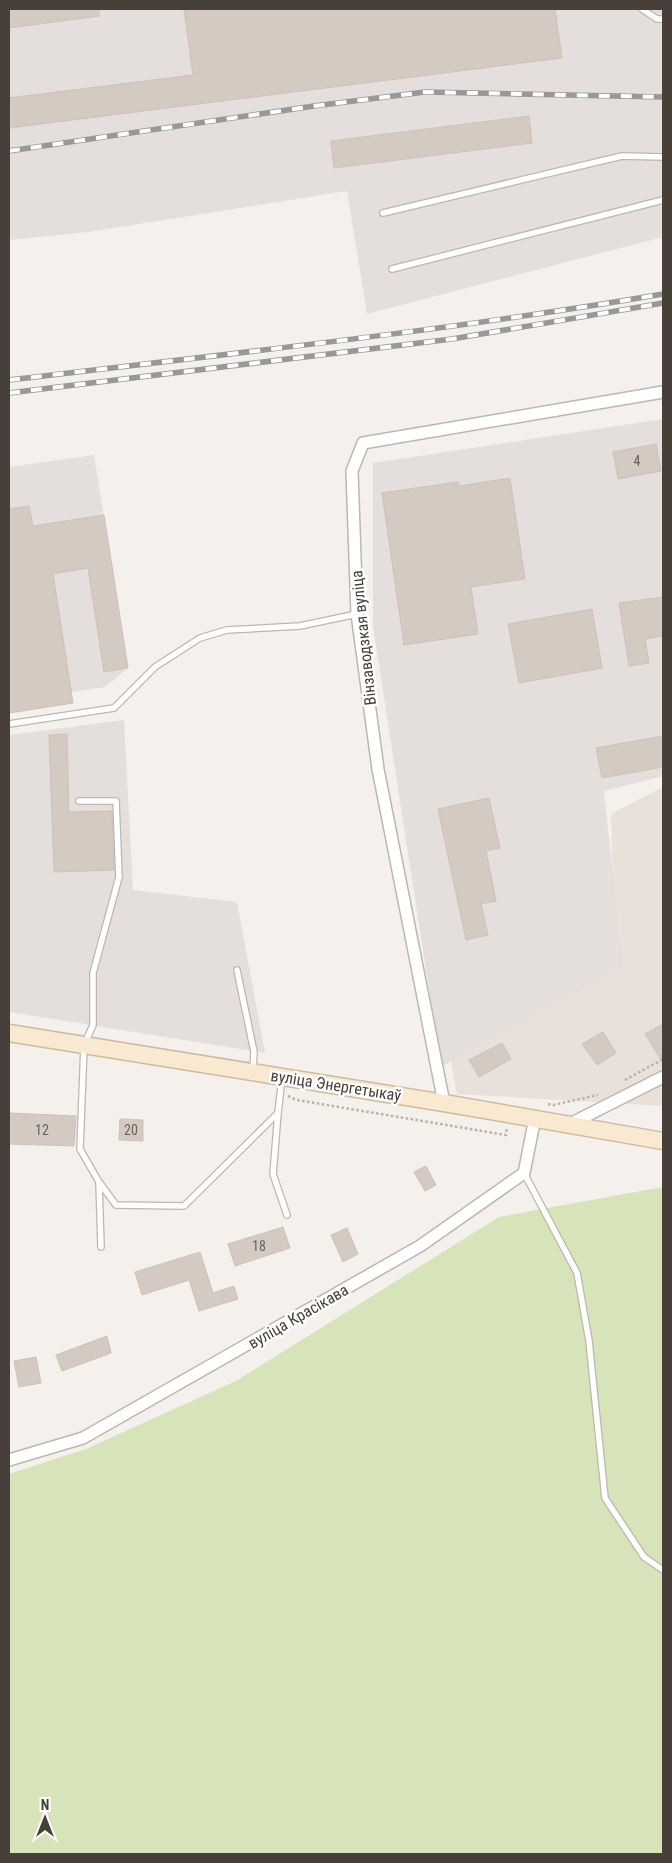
<svg xmlns="http://www.w3.org/2000/svg" width="672" height="1863" font-family="'Roboto Condensed',sans-serif">
<rect width="100%" height="100%" fill="#f4f0eb"/>
<polygon fill="#e7e1da" points="663,787 663,1106 457,1094 449,1051 615,969 611,814"/>
<g fill="#e4dfdc">
<polygon points="9,9 663,9 663,237 367,314 347,191 88,232 9,240"/>
<polygon points="663,419 663,776 604,791 623,967 441,1067 373,626 373,463"/>
<polygon points="94,455 128,668 105,687 71,692 73,703 9,713 9,467"/>
<polygon points="124,720 133,890 237,902 265,1053 9,1012 9,735"/>
</g>
<polygon fill="#d7e3b9" points="663,1187 663,1854 9,1854 9,1474 86,1449 236,1381 499,1217"/>
<g fill="#d4cac2" stroke="#cec1b6">
<polygon points="9,9 99,9 99,16 9,28"/>
<polygon points="184,9 555,9 562,58 9,128 9,98 193,75"/>
<polygon points="529,116 532,143 334,168 331,141"/>
<polygon points="656,444 661,471 618,479 613,452"/>
<polygon points="510,478 525,579 471,587 478,634 404,645 382,493 458,482 459,486"/>
<polygon points="29,506 33,526 104,515 128,668 104,672 88,568 53,574 73,703 9,713 9,509"/>
<polygon points="663,597 663,636 645,639 649,663 629,666 619,603"/>
<polygon points="592,609 602,668 519,683 508,624"/>
<polygon points="67,734 69,812 112,811 114,870 54,872 49,735"/>
<polygon points="663,736 663,767 602,778 596,748"/>
<polygon points="489,798 500,848 486,851 496,901 481,904 488,935 466,940 438,809"/>
<polygon points="663,1024 663,1063 645,1034"/>
<polygon points="603,1032 616,1053 597,1065 582,1044"/>
<polygon points="502,1043 511,1059 479,1077 469,1060"/>
<polygon points="9,1113 76,1116 74,1146 9,1144"/>
<polygon points="120,1119 143,1120 143,1141 119,1140"/>
<polygon points="426,1166 436,1185 425,1191 414,1172"/>
<polygon points="283,1227 290,1248 235,1266 228,1244"/>
<polygon points="347,1228 358,1254 343,1262 331,1235"/>
<polygon points="200,1252 213,1293 234,1286 238,1299 199,1311 189,1280 142,1295 135,1272"/>
<polygon points="107,1336 111,1353 62,1371 56,1355"/>
<polygon points="36,1357 41,1383 19,1387 14,1361"/>
</g>
<g fill="none" stroke-linecap="round" stroke-linejoin="round">
<defs>
<g id="lane">
<polyline points="642,9 657,19 663,19"/>
<polyline points="383,213 622,156 663,157"/>
<polyline points="392,269 663,200"/>
<polyline points="9,724 114,708 155,667 200,638 227,630 300,626 357,614"/>
<polyline points="79,801 116,801 119,877 93,973 93,1025 84,1045 80,1149 99,1182 101,1247"/>
<polyline points="237,970 254,1052 253,1070"/>
<polyline points="278,1113 273,1174 287,1215"/>
<polyline points="524,1173 577,1273 589,1341 605,1498 644,1557 663,1570"/>
<polyline points="99,1182 116,1205 184,1206 278,1113 282,1078"/>
</g>
<g id="street">
<polyline points="444,1103 378,769 357,614 352,471 363,443 663,392"/>
<polyline points="570,1124 663,1077"/>
<polyline points="9,1460 83,1438 420,1246 524,1173 535,1118"/>
</g>
<polyline id="secondary" points="9,1033 444,1103 663,1141"/>
</defs>
<use href="#lane" stroke="#bfb6ae" stroke-width="8"/>
<use href="#street" stroke="#bfb6ae" stroke-width="14"/>
<use href="#secondary" stroke="#cebba0" stroke-width="19"/>
<g stroke="#bfb0a1" stroke-width="2.5" stroke-dasharray="2.5 2.5" stroke-linecap="butt">
<polyline points="625,1080 663,1059"/>
<polyline points="288,1096 297,1100 506,1135 507,1127"/>
<polyline points="548,1104 553,1105 598,1095"/>
</g>
<use href="#lane" stroke="#fff" stroke-width="5.5"/>
<use href="#street" stroke="#fff" stroke-width="11"/>
<use href="#secondary" stroke="#f9e9d0" stroke-width="16"/>
<defs>
<g id="rail">
<polyline points="9,151 314,106 425,92 663,97"/>
<path d="M9,380c218,-26 437,-49 654,-86"/>
<polyline points="9,393 452,339 663,303"/>
</g>
</defs>
<use href="#rail" stroke="#989898" stroke-width="5.5"/>
<use href="#rail" stroke="#fff" stroke-width="4" stroke-dasharray="11" stroke-linecap="butt"/>
</g>
<g text-anchor="middle" stroke-width="5" stroke-linejoin="round" paint-order="stroke">
<g font-size="14" fill="#6a625c">
<text x="637" y="466">4</text>
<text x="42" y="1135">12</text>
<text x="131" y="1135">20</text>
<text x="259" y="1251">18</text>
</g>
<g font-size="16" fill="#47403a" stroke="#fff">
<text transform="translate(363 638) rotate(-96)" y="6">Вінзаводзкая вуліца</text>
<text transform="translate(336 1085) rotate(9)" y="6">вуліца Энергетыкаў</text>
<text transform="translate(298 1316) rotate(-30)" y="6">вуліца Красікава</text>
</g>
</g>
<rect width="672" height="1863" fill="none" stroke="#47403a" stroke-width="20"/>
<g transform="translate(45 1818)" stroke="#ffffff" stroke-width="4" paint-order="stroke">
<path d="M0-4L9 19L0 12L-9 19Z" fill="#47403a"/>
<text y="-8" font-size="14" font-weight="bold" text-anchor="middle" fill="#47403a">N</text>
</g>
</svg>
